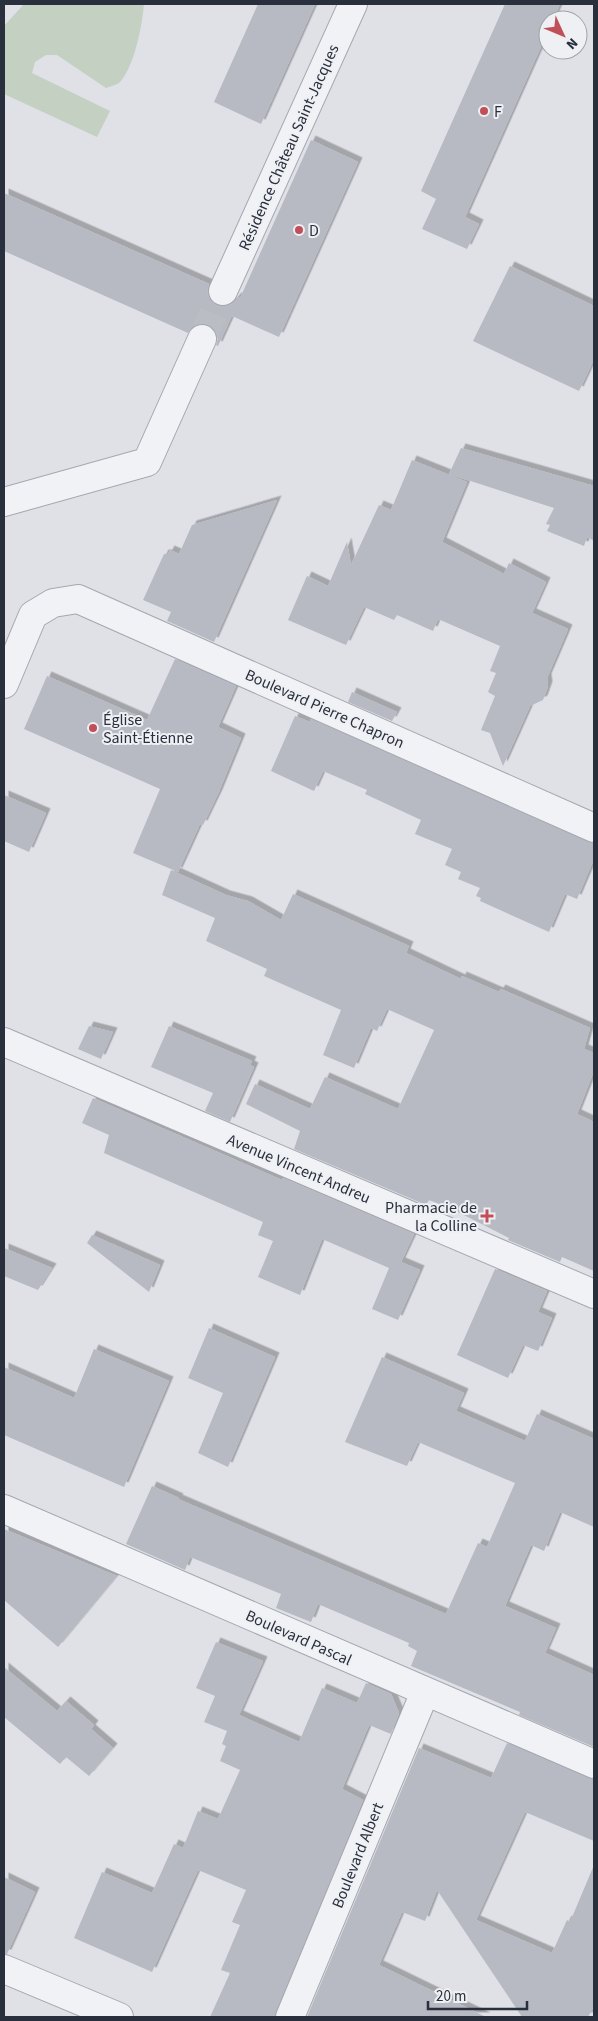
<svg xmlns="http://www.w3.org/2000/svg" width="598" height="2021" font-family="'Source Sans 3',sans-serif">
<defs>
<filter id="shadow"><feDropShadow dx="4.5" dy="-4.5" stdDeviation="0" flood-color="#0004"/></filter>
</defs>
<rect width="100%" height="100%" fill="#dfe1e7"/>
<path fill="#c4d0c1" d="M24,4h120c-2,21 -9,61 -24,78 -3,3 -9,4 -14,6l-49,-33h-11l-11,7 -3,11 78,38 -13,26 -93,-43v-68z"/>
<g fill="#b7bac3" filter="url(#shadow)">
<polygon points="258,4 315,4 261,124 214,102"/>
<polygon points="505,4 560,4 553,20 548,20 548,31 465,217 479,224 467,249 422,229 436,199 421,191"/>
<polygon points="311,140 358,162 279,337 232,316"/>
<polygon points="4,193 209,284 207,292 210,300 217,305 225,306 232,303 237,297 240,298 218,346 216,345 218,338 215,330 209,325 200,324 192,327 188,333 4,251"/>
<polygon points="510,266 594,306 594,359 579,391 473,341"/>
<polygon points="461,448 594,486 594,541 587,537 584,546 547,531 550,525 546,524 554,508 449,474"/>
<polygon points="412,460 467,482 442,542 504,574 509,563 546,582 532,613 568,629 547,678 548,686 543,700 530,706 503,766 490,733 481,730 495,696 488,692 496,673 490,671 500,646 438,619 433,631 397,615 394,620 364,607 346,645 288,620 307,576 328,586 347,542 351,565 379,505 391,510"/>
<polygon points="277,500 214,642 167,621 171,612 143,600 164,554 168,554 170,550 179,554 192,525"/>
<polygon points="175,659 236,686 218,727 241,738 218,794 203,825 200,824 178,872 133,853 160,789 24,729 47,676 147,720"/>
<polygon points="352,692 397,712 392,721 348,702"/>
<polygon points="295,716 310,722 311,719 594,843 594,859 577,899 565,894 549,932 480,901 481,898 476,896 480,888 458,879 461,872 445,865 452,849 415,834 421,820 365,794 367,790 323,771 314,791 271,771"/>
<polygon points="4,795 46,813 29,852 4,841"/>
<polygon points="171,870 226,895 248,901 281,920 293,894 409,946 406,953 461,979 462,976 499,992 501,989 590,1028 584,1049 594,1053 594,1071 577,1114 594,1122 594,1271 562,1257 560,1262 508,1240 509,1238 452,1209 429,1200 426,1205 294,1149 300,1131 246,1104 255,1084 310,1109 325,1077 398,1109 434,1030 387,1009 377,1031 371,1028 354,1068 323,1055 341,1010 264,976 267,969 206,941 215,918 162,895"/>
<polygon points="89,1026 113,1032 101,1059 78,1049"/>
<polygon points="169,1026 252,1061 250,1065 254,1067 230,1122 205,1111 213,1093 151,1067"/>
<polygon points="93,1098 282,1180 283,1178 414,1234 401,1262 420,1270 398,1320 372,1309 389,1268 322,1239 300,1295 258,1277 273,1241 258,1235 263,1222 104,1153 109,1135 82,1123"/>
<polygon points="92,1235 160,1265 149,1292 87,1243"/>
<polygon points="4,1248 52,1268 38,1290 4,1276"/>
<polygon points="495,1269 547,1291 538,1312 552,1318 538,1351 523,1345 508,1378 457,1355"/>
<polygon points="209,1328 275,1357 228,1467 198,1453 223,1393 188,1378"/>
<polygon points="94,1349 169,1381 124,1487 4,1435 4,1367 74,1398"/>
<polygon points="382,1357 464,1393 456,1411 525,1441 537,1414 594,1439 594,1527 560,1512 544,1551 531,1545 505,1606 556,1628 545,1653 594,1675 594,1747 519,1715 520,1712 411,1666 417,1651 408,1646 409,1643 318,1604 311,1622 276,1608 281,1594 190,1557 185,1570 126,1544 152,1486 179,1498 178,1499 446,1614 478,1543 487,1547 515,1483 418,1442 407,1466 345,1442"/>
<polygon points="4,1529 117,1576 58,1647 4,1600"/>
<polygon points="216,1642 263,1661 239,1715 299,1742 322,1688 357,1703 366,1683 391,1694 399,1713 391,1734 369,1725 342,1789 363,1800 275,2017 210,2017 230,1973 221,1970 240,1925 232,1922 246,1890 198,1870 152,1972 74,1938 102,1872 152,1893 174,1844 183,1848 198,1811 218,1819 240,1770 220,1761 226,1746 222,1744 227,1731 204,1722 215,1696 196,1688"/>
<polygon points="4,1667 57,1711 66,1701 94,1725 91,1729 113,1748 89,1776 66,1757 60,1764 4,1717"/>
<polygon points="507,1743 594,1779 594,1841 525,1812 476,1920 552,1953 567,1920 570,1922 594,1865 594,2006 588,2017 522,2017 437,1890 425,1921 402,1912 379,1965 486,2017 307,2017 419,1748 491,1778"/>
<polygon points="4,1877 35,1892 7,1954 4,1954"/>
</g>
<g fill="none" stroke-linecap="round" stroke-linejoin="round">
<polyline stroke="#bbbdc5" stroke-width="28" stroke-dasharray="28 14" stroke-linecap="butt" points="202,339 223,291"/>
<defs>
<g id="minor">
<polyline points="223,291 353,4"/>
<polyline points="4,502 147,462 202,339"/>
<polyline points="4,684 33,615 53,603 78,599 594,828"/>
<polyline points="4,1042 594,1294"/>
<polyline points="4,1509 594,1764"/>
<polyline points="4,1969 119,2017"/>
<polyline points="290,2017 425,1692"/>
</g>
</defs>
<use href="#minor" stroke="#a5a8b0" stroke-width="30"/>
<use href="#minor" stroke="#f1f2f5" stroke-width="28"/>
</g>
<g fill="#c04f59" stroke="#eef0f4" stroke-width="2">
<circle cx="484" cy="111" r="5"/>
<circle cx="299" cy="230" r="5"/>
<circle cx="93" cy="728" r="5"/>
<path d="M484.5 1208.5h5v5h5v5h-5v5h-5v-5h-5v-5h5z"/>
</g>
<g text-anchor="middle" stroke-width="4" stroke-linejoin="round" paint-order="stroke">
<g font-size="16" fill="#292f3c" stroke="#eef0f4" text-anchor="start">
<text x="494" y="117">F</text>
<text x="309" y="236">D</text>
<text x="103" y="725">Église<tspan x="103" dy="18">Saint-Étienne</tspan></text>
<text x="477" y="1213" text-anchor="end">Pharmacie de<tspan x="477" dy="18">la Colline</tspan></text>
</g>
<g font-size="16" fill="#292f3c" stroke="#eef0f4">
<text transform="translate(288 147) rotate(-66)" y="6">Résidence Château Saint-Jacques</text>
<text transform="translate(325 708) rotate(24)" y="6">Boulevard Pierre Chapron</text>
<text transform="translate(299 1168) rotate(23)" y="6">Avenue Vincent Andreu</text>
<text transform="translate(299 1637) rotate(24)" y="6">Boulevard Pascal</text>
<text transform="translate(357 1855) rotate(-68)" y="6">Boulevard Albert</text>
</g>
</g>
<rect width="598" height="2021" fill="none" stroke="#292f3c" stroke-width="10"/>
<g transform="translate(563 35) rotate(134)"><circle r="24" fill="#eef0f4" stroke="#9fa3aa"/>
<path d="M0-4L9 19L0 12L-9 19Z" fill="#c04f59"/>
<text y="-8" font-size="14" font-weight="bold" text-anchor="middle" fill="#292f3c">N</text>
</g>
<path d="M428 2001v8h99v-8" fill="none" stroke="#292f3c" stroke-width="2.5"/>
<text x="436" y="2001" font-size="15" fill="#292f3c" stroke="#eef0f4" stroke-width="4" paint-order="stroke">20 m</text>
</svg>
